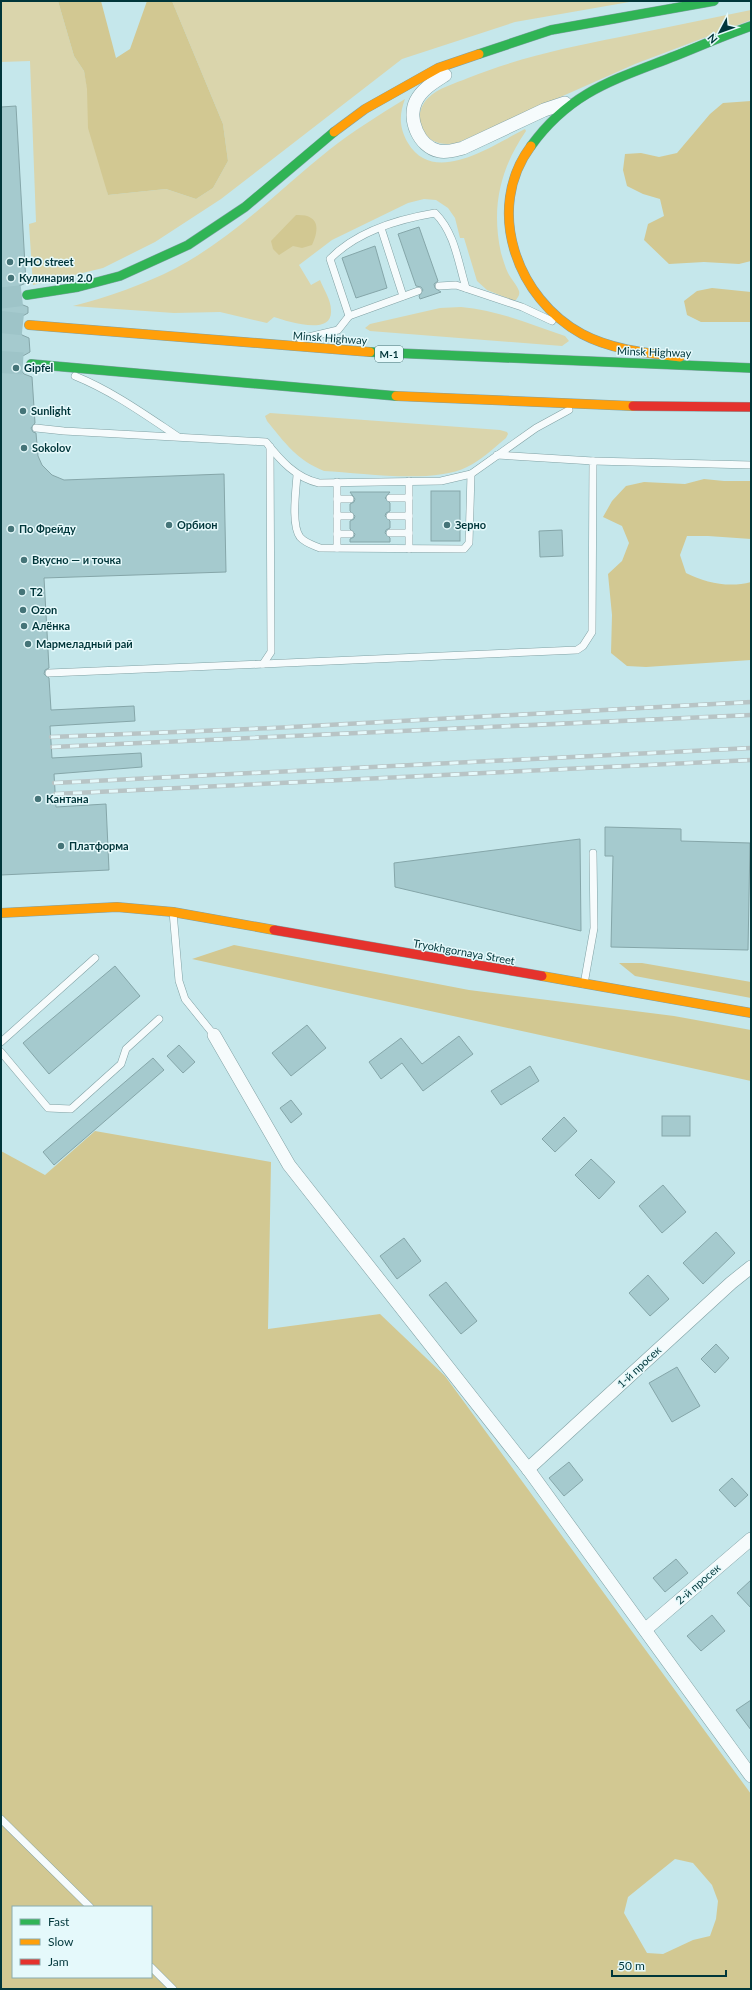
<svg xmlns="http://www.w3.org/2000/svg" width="752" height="1990" font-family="Lato,sans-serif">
<rect width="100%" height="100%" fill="#c5e7eb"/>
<g fill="#dad5ac">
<polygon points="1,1 58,1 74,56 84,71 108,195 166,189 196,199 213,188 228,161 223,124 172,1 635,1 515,22 402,59 221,199 155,242 103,268 33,285 29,224 36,222 30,61 1,62"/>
<path d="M751,10v10l-116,44 -178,79c-14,3 -29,0 -35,-15 -5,-10 -2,-22 6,-30 10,-10 28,-15 40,-20 50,-20 100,-31 152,-41 44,-9 87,-18 131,-27z"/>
<path d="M405,99c-6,16 -6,28 3,44 26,44 85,2 117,-14l1,2c-26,38 -35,76 -25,122 2,6 4,14 7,20 3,6 9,12 11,18 1,4 -1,6 -3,9h-4l-25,-10 -10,-9 -13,-43h-4l-5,-20 -7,-10 -12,-8 -12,-1 -16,4 -76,37 -33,25 12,20 9,-5c4,10 11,20 11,30 2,27 -44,11 -57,7l-7,6 -47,-11 -46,1 -101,-7c35,-9 70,-21 103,-38 57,-30 103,-78 153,-118 24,-19 50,-35 76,-51z"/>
<path d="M461,307c36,3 69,17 104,29l4,5 -7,5 -192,-15 -5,-3 5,-4 70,-16z"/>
<path d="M270,413l230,17 7,2 1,2 -2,4c-12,10 -25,22 -39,29 -33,17 -105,6 -143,4 -27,-11 -39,-28 -57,-50l-2,-5z"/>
</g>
<g fill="#d2c892" fill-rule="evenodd">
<polygon points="58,1 101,1 116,58 130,49 147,1 172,1 223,124 228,161 213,188 196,199 166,189 108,195 88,128 87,89 84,71 74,56"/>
<polygon points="751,101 751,261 739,264 704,262 669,264 644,240 648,224 664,216 660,199 643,194 627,186 623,170 625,154 641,153 659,157 677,153 710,114 723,103"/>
<path d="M296,215c23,-1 24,13 16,30l-10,3 -9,-2 -14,9 -6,-6 -2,-8z"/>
<polygon points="712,288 751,292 751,322 701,322 687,315 684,301 697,291"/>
<path d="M704,479l20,2h27v58l-43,-3h-21l-7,19 6,18c20,10 43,15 65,9v78l-105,7 -19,-1 -16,-13 1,-38 -4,-41 14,-13 7,-18 -7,-17 -19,-9 9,-16 14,-15 18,-4 41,2z"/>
<polygon points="234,945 469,990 674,1016 751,1030 751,1081 192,959"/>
<polygon points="619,963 642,963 751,982 751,998 635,976"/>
<path d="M95,1131l176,31 -3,167 112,-15 65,62 306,418v195h-750v-838l44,24zM675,1859l18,4 19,22 6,16 -2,18 -6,17 -17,4 -30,14 -16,-1 -23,-40 4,-16zM13,1907h138v70h-138z"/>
</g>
<g fill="#a5cace" stroke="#85a6a9">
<polygon points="16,106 26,283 19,286 16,291 15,296 18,303 28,307 28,313 19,318 17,324 18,330 22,335 29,338 30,352 21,357 19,363 20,369 24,374 32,377 35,423 31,428 33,432 36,433 38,456 42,465 52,475 64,480 224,474 226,572 44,578 49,668 45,670 44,674 49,678 51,710 134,706 135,721 50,726 52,758 141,753 142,767 54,774 56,807 106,804 109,870 1,875 1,107"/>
<polygon points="419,227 438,281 434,284 435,288 441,292 420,299 419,296 423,290 421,287 416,286 398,234"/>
<polygon points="375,246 387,288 356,298 342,258"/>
<rect x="431" y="491" width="29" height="50"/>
<polygon points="350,492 390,492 385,498 390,503 390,511 386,513 385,516 390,521 390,528 386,530 385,533 390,538 390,542 350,542 350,539 354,537 355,534 350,529 350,521 354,519 355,516 350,511 350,504 354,502 355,499"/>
<polygon points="562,530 563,556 540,557 539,531"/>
<polygon points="605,827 681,829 681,841 750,843 748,950 611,947 613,856 605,856"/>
<polygon points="580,839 581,931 395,887 394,863"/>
<polygon points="115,966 140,996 49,1074 23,1043"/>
<polygon points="307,1025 326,1048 291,1076 272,1053"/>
<polygon points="459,1036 473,1054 423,1091 402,1063 381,1079 369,1062 401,1038 422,1064"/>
<polygon points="179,1045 195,1062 183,1073 167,1056"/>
<polygon points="153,1058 164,1070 54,1165 43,1152"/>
<polygon points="530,1066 539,1081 501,1105 491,1091"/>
<polygon points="291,1100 302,1114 291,1123 280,1108"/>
<rect x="662" y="1116" width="28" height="20"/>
<polygon points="564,1117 577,1131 555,1152 542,1139"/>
<polygon points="591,1159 615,1182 599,1199 575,1175"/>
<polygon points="663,1185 686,1212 662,1233 639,1206"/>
<polygon points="716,1232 735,1253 703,1284 683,1263"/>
<polygon points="404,1238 421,1261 397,1279 380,1256"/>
<polygon points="648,1275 669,1299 650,1316 629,1293"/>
<polygon points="446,1282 477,1321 461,1334 429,1295"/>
<polygon points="716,1344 729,1358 715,1373 701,1359"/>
<polygon points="677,1367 700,1406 672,1422 649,1383"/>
<polygon points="569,1462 583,1480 564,1496 549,1478"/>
<polygon points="732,1478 748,1495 735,1507 719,1490"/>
<polygon points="676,1559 688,1573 665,1592 653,1578"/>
<polygon points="751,1580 751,1608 737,1593"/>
<polygon points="712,1615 725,1631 701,1651 687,1636"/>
<polygon points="751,1700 751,1730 736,1710"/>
</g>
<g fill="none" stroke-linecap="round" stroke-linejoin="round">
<polyline stroke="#9ec4c8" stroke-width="21" stroke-dasharray="21 10" stroke-linecap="butt" points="1,298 27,295"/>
<g stroke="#9ec4c8" stroke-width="22" stroke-dasharray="22 11" stroke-linecap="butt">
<polyline points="1,322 29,325"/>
<polyline points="1,362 31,364"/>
</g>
<defs>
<g id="lane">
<polyline points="381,228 403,296"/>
<polyline points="439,286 456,285 522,307 552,321"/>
<path d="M349,316l-19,-57c26,-27 69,-40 105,-46 20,20 23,49 31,75"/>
<polyline points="300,339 338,330 349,316 418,291"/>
<path d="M75,376c37,15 69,38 102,60"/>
<path d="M36,428l28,3 202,11c14,18 30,36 53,41l122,-2 30,-7 65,-46 33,-18"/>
<polyline points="593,461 751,465"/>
<path d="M297,475c-1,15 -6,50 3,62 5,6 13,8 20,11l144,1 5,-6 2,-69"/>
<polyline points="409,481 409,549"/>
<polyline points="337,482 337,548"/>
<polyline points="390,498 409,498"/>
<polyline points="337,499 350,499"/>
<polyline points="337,516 350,516"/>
<polyline points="390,516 409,516"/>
<polyline points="390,533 409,533"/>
<polyline points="337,534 350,534"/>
<polyline points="263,664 577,650 583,646 592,632 593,461 497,455"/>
<polyline points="49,673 263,664 271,652 270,447"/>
<polyline points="173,912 179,981 185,999 214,1035"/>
<polyline points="584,984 594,928 593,853"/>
<polyline points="1,1042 95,958"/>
<polyline points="1,1052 48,1108 71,1109 121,1064 126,1049 159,1019"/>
<polyline points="1,1819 90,1907"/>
<polyline points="151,1967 173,1989"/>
</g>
<g id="street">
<path d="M445,75c-11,7 -23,14 -29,26 -9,18 3,46 23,50 8,2 16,-1 24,-3l81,-38 21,-7"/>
<polyline points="214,1035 289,1165 528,1469 751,1776"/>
<polyline points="528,1469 731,1283 751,1267"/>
<polyline points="646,1629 751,1539"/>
</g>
<g id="fast">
<polyline points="479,54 551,30 714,1"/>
<path d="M531,146c40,-55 83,-66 144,-90 25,-10 50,-21 76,-30"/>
<polyline points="27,295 78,287 120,276 188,245 245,207 334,132"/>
<polyline points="370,352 751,368"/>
<polyline points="31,364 396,396"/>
</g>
<g id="slow">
<polyline points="334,132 365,109 438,68 479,54"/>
<path d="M531,146c-47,63 -14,153 51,188 30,16 65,19 98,23"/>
<polyline points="29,325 370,352"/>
<polyline points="396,396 633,406"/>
<polyline points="1,913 117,907 173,912 274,930"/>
<polyline points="542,976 751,1013"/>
</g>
<g id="jam">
<polyline points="633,406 751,407"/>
<polyline points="274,930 542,976"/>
</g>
</defs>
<use href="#lane" stroke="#80a1a4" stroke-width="8"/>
<use href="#street" stroke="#80a1a4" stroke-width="14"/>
<use href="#fast" stroke="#80a1a4" stroke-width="10"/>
<use href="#slow" stroke="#80a1a4" stroke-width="10"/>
<use href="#jam" stroke="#80a1a4" stroke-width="10"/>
<use href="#lane" stroke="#f6fbfc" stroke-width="7"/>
<use href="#street" stroke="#f6fbfc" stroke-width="13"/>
<use href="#fast" stroke="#30b455" stroke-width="9"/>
<use href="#slow" stroke="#ff9f0a" stroke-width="9"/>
<use href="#jam" stroke="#e5322d" stroke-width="9"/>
<defs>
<g id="rail">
<polyline points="51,737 273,728 751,702"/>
<polyline points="52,747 751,715"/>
<polyline points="54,783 751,748"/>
<polyline points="55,794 751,760"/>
</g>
</defs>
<use href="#rail" stroke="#b8c4c5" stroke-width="4.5"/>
<use href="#rail" stroke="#e5f9fb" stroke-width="3" stroke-dasharray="9" stroke-linecap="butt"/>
</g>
<g fill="#457478" stroke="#e5f9fb" stroke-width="1.5">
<circle cx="10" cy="262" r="4"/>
<circle cx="11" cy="278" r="4"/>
<circle cx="16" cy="368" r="4"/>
<circle cx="23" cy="411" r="4"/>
<circle cx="24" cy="448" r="4"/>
<circle cx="169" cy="525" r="4"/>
<circle cx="447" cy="525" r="4"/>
<circle cx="11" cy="529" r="4"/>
<circle cx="24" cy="560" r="4"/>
<circle cx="22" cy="592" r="4"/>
<circle cx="23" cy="610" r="4"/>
<circle cx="24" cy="626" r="4"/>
<circle cx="28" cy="644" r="4"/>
<circle cx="38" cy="799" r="4"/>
<circle cx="61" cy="846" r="4"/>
</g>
<g text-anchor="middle" stroke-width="3" stroke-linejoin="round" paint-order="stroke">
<rect fill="#e5f9fb" stroke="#457074" stroke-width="1" x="375" y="346" width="28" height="16" rx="3"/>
<g font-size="10" font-weight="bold" fill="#00363a">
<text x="389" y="358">М-1</text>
</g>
<g font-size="11" font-weight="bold" fill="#00363a" stroke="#e5f9fb" text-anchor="start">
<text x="18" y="266">PHO street</text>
<text x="19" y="282">Кулинария 2.0</text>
<text x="24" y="372">Gipfel</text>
<text x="31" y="415">Sunlight</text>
<text x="32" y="452">Sokolov</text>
<text x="177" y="529">Орбион</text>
<text x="455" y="529">Зерно</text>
<text x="19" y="533">По Фрейду</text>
<text x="32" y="564">Вкусно — и точка</text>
<text x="30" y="596">T2</text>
<text x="31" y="614">Ozon</text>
<text x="32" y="630">Алёнка</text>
<text x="36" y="648">Мармеладный рай</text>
<text x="46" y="803">Кантана</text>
<text x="69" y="850">Платформа</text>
</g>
<g font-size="11" fill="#00363a" stroke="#e5f9fb">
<text transform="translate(330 338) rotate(4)" y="4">Minsk Highway</text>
<text transform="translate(654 352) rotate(2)" y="4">Minsk Highway</text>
<text transform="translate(464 952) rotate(10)" y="4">Tryokhgornaya Street</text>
<text transform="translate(639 1367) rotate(-43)" y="4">1-й просек</text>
<text transform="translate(698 1584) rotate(-41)" y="4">2-й просек</text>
</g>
</g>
<rect width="752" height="1990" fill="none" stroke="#00363a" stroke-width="4"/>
<rect x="12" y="1906" width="140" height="72" fill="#e5f9fb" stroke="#89abae"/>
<rect x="20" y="1919" width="20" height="6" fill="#30b455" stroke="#89abae"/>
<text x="48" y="1926" font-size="12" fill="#00363a">Fast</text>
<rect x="20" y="1939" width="20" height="6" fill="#ff9f0a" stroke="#89abae"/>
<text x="48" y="1946" font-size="12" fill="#00363a">Slow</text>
<rect x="20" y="1959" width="20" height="6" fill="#e5322d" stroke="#89abae"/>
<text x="48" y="1966" font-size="12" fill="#00363a">Jam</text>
<g transform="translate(720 32) rotate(229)" stroke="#e5f9fb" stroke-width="3" paint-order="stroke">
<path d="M0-3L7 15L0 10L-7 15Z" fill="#00363a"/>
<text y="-6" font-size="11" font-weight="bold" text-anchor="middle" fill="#00363a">N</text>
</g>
<path d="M612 1970v6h114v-6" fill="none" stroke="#00363a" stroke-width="2"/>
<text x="618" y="1970" font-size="12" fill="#00363a" stroke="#e5f9fb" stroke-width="3" paint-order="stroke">50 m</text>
</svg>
